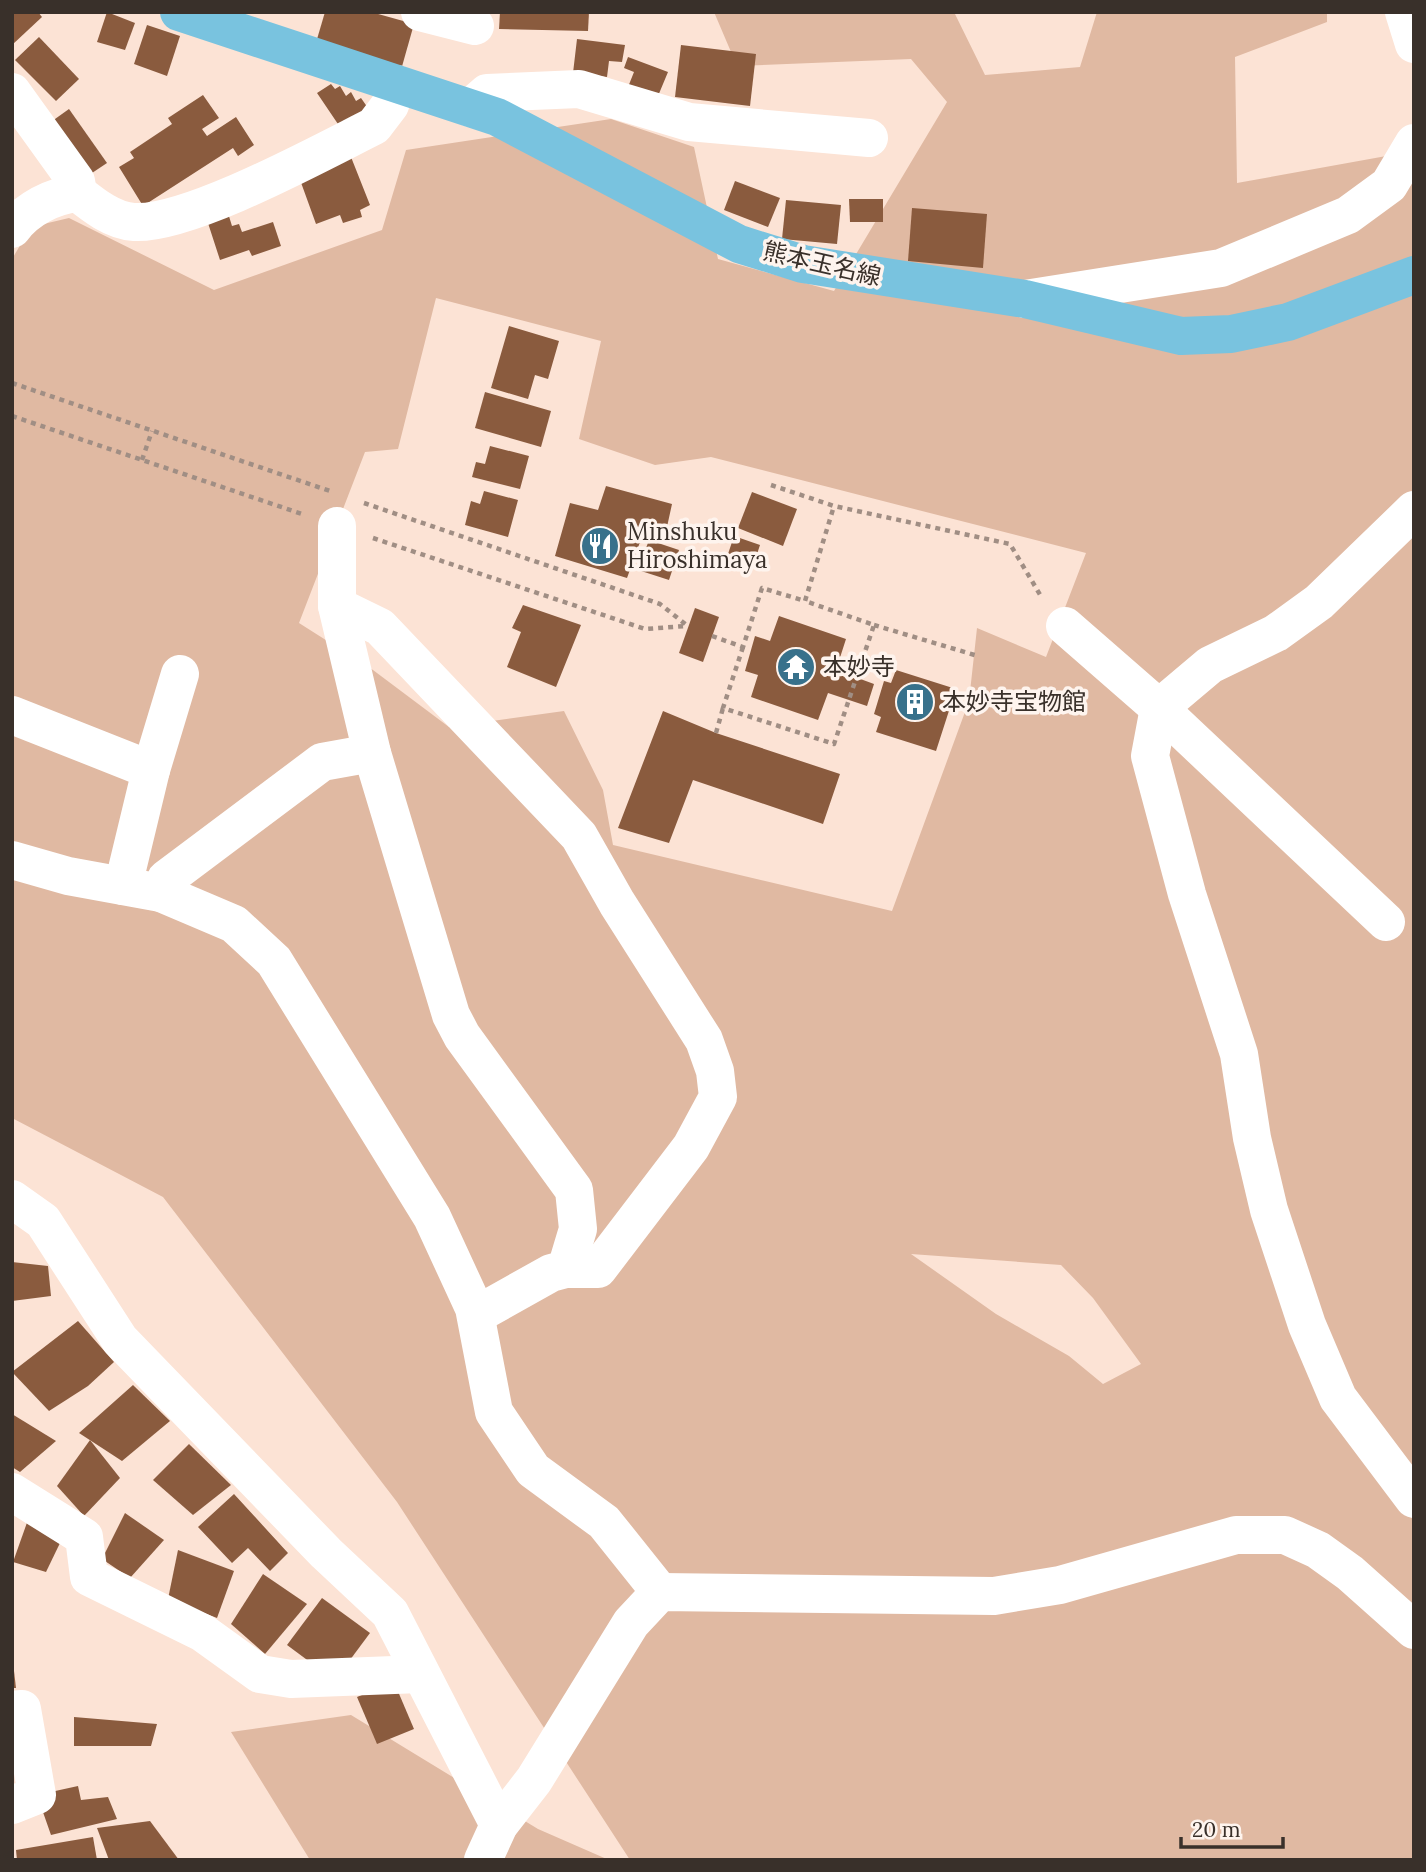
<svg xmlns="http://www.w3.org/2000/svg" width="1426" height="1872" font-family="Lora,'Noto Sans JP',serif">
<rect width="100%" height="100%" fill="#fce3d5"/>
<g fill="#e0b9a2" fill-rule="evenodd">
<path d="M714,12h240l31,63 95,-8 17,-55h230v10l-92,35 2,126 177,-32v1709h-784l-233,-358 -234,-305 -151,-79v-859l19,-32 38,-9 145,72 168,-60 24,-80 205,-31 83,28 24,112 116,32 113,-189 -36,-43 -174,7zM436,298l165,43 -22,98 76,26 56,-8 375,96 -40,104 -69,-29 -8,73 -77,210 -279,-66 -10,-55 -39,-79 -115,16 -76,-57 -74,-47 66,-171 33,-3zM911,1254l150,11 32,33 48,66 -38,20 -34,-28 -73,-42z"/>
<polygon points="351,1715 538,1829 609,1860 310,1860 231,1732"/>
</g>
<g fill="#8a5b3e">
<polygon points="12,12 38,12 42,17 12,45"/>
<polygon points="107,12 135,23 125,50 97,42"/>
<polygon points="325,12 371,12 414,24 401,70 315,46"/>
<polygon points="500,12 589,12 588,31 499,29"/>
<polygon points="147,25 180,36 167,76 134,64"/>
<polygon points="39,37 79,79 56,101 15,60"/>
<polygon points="577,39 625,45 622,62 609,61 607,77 573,73"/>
<polygon points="681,45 756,54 750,106 675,97"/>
<polygon points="628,57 668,72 653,108 624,97 634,72 624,68"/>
<polygon points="331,84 335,89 340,86 346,96 351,92 356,101 361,98 368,108 340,127 317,93"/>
<polygon points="203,95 219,118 202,129 207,136 236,117 254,145 238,156 233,148 143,206 119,167 134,158 130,152 172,124 168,118"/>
<polygon points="69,109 107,163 86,177 48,124"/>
<polygon points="351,157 370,205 360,210 362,217 343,223 340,215 316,224 299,177"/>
<polygon points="735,181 780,198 768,227 724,210"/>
<polygon points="849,199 883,199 883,222 850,222"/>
<polygon points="786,200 841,205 837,244 782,239"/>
<polygon points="912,208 987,214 983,268 908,261"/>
<polygon points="228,213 232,226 239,224 242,232 273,222 281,246 252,256 249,250 220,260 207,220"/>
<polygon points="509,326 559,341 548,379 535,375 528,399 491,388"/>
<polygon points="485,392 551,411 541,447 475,428"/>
<polygon points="490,446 529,456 520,489 472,477 476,462 485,464"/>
<polygon points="606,486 672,504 665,536 644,531 627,578 555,556 570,503 598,510"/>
<polygon points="484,491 518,500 508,537 465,525 471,501 480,504"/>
<polygon points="752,492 797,509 783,546 738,528"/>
<polygon points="734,536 760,545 752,569 726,560"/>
<polygon points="649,540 679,550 669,580 638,570"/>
<polygon points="523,605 581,625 556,687 507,667 521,632 512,628"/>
<polygon points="695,608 719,617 703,662 679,653"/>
<polygon points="779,616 846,639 836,670 874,684 867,706 828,693 818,720 751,697 758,675 745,671 755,636 770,641"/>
<polygon points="896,670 956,689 936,751 876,732 881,717 874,714 884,681 891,683"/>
<polygon points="663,711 716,733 840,774 823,824 693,780 669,843 618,828"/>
<polygon points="12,1262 48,1266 51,1296 12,1301"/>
<polygon points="78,1321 114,1362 88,1386 49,1411 12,1372"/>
<polygon points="133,1385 170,1421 122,1461 79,1433"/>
<polygon points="12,1414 56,1441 20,1472 12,1467"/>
<polygon points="90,1440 120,1478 84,1516 57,1486"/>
<polygon points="189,1444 231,1485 193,1515 153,1480"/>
<polygon points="234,1494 288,1553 270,1571 248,1548 232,1563 198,1527"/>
<polygon points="125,1513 164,1540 130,1578 102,1559"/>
<polygon points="29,1517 60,1543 46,1572 13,1562"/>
<polygon points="178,1550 234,1571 217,1618 168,1599"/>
<polygon points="263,1574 307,1604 265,1654 231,1624"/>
<polygon points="322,1598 370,1633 344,1668 318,1668 287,1645"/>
<polygon points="12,1654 16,1688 12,1688"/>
<polygon points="394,1682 414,1729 377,1744 357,1697"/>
<polygon points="74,1717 157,1724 151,1746 74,1746"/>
<polygon points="78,1786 81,1800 108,1797 117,1819 51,1835 37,1795"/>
<polygon points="150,1821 179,1860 109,1860 97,1828"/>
<polygon points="93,1837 97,1860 17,1860 16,1850"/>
</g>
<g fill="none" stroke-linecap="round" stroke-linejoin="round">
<g stroke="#a08e84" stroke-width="4.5" stroke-dasharray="5 5" stroke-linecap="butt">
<polyline points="12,383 330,491"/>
<polyline points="12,416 305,515"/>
<polyline points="142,460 152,431"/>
<polyline points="771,485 834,506 1010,544 1042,598"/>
<polyline points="364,503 660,604 689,627"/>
<polyline points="373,538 645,629 685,626"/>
<polyline points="874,625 978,656"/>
<polyline points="712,636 743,647 762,588 805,601 834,506"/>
<polyline points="743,647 723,708 834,744 874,625 805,601"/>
<polyline points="716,733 723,708"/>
</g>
<g stroke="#fff" stroke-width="38">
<polyline points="420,12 475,26"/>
<polyline points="1404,12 1414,44"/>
<polyline points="12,92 76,181 78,193"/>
<polyline points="470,108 487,93 579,89 689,122 869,138"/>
<path d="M12,229c15,-20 40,-33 66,-36 15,12 35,28 56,29 55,3 188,-70 240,-96l16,-21 7,-21"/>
<polyline points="1025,299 1221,268 1348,215 1389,185 1414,143"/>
<polyline points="1414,510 1319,602 1276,633 1210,665 1159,708 1150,756 1187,894 1239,1054 1252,1138 1269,1210 1307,1325 1338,1398 1414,1499"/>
<polyline points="337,526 337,606 380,627 579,836 617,903 704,1040 715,1071 718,1097 691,1147 598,1269 566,1269"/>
<polyline points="337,606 372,753 451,1015 462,1036 574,1190 578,1229 566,1269 551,1273 476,1315"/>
<polyline points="1065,626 1159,708 1386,922"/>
<polyline points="12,715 151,770"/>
<polyline points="12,860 68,876 161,893 234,924 274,961 432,1217 474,1308 494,1412 533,1470 604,1522 660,1592"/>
<polyline points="123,886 151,770 180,674"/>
<polyline points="161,893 166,879 322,762 372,753"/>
<polyline points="12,1199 43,1221 120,1340 326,1553 390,1613 499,1825"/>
<polyline points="12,1492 84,1537 89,1577 203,1633 260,1674 291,1679 420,1674"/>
<polyline points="12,1710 22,1709 37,1795 12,1805"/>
<polyline points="483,1860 499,1825 534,1780 631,1623 660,1592 994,1596 1060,1585 1236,1535 1285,1535 1318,1550 1350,1573 1414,1630"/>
</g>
<polyline stroke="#79c3df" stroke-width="38" points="179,12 497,117 739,244 803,264 1025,299 1181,336 1231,334 1288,322 1414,275"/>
</g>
<defs>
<symbol id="restaurant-disc" viewBox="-11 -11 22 22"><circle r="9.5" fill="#38718b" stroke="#fef4ee"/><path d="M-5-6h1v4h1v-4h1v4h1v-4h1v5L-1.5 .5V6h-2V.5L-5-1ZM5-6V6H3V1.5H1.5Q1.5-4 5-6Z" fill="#fff"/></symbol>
<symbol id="temple-disc" viewBox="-11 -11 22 22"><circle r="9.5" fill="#38718b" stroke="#fef4ee"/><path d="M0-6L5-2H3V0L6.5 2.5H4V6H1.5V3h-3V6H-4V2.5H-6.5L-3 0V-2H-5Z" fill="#fff"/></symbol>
<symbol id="building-disc" viewBox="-11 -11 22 22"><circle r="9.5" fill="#38718b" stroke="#fef4ee"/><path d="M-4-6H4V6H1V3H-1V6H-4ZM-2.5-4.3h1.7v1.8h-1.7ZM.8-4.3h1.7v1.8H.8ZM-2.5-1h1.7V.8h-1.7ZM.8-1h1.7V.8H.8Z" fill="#fff"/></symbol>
</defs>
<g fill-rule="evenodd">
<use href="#restaurant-disc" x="578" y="524" width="44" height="44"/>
<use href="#temple-disc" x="774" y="645" width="44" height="44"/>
<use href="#building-disc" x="893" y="680" width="44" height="44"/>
</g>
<g text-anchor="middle" stroke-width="7" stroke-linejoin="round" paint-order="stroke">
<g font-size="24" fill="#39302a" stroke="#fef4ee">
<text transform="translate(822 264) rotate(13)" y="8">熊本玉名線</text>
</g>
<g font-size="24" fill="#39302a" stroke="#fef4ee" text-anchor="start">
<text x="627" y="540">Minshuku<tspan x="627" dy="28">Hiroshimaya</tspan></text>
<text x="823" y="675">本妙寺</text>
<text x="942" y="710">本妙寺宝物館</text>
</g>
</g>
<rect width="1426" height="1872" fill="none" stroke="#39302a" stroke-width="28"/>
<path d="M1181 1837v10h102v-10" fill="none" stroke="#39302a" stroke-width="3.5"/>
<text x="1192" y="1837" font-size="21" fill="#39302a" stroke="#fef4ee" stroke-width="5" paint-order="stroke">20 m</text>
</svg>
